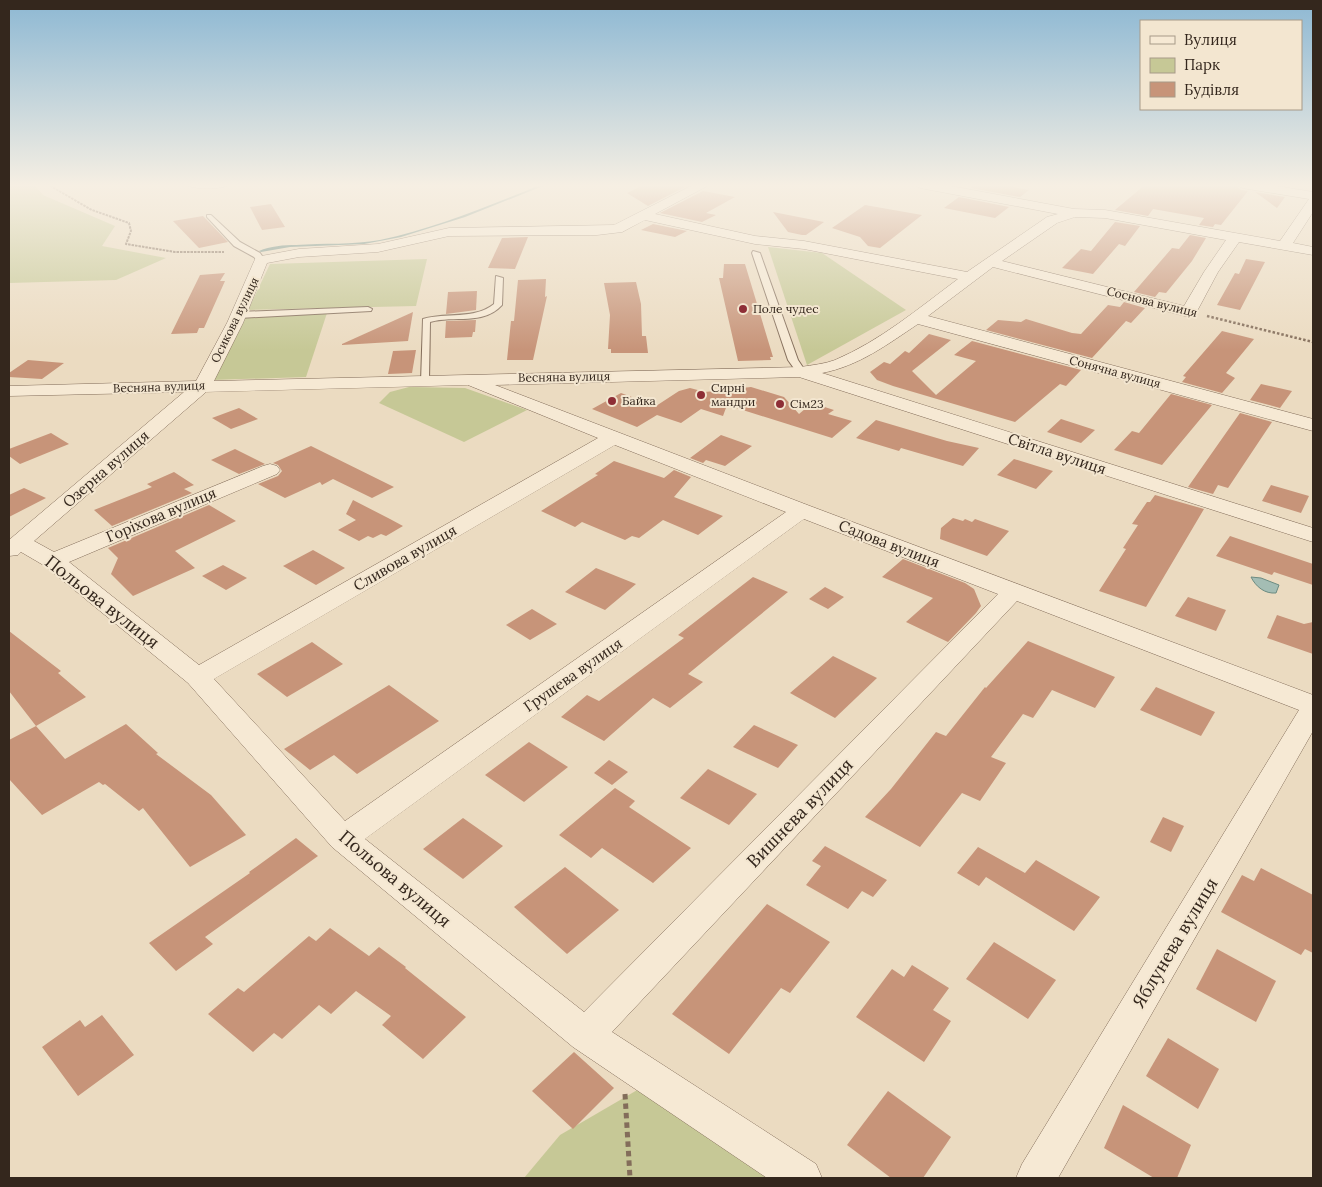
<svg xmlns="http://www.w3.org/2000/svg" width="1322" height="1187" font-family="Lora,serif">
<rect width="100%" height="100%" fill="#ebdbc1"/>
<g fill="#c6c896">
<polygon points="9,184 34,184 43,195 115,226 102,246 166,258 116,280 9,283"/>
<polygon points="768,247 822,253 906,310 807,365"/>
<polygon points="427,259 416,306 248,310 270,264"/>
<polygon points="327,313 306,377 212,380 238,318"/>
<polygon points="409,387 465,388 527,410 464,442 379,403 390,392"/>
<polygon points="639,1089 786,1178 524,1178 560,1135"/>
</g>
<path fill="#a4bdb4" stroke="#6c8b81" d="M1251,577l10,1 18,7 -3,8c-11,1 -20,-6 -25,-16z"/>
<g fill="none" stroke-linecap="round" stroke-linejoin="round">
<path fill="#6c8b81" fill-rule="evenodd" d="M543,184h5l-83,33 -64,20 -37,7 -74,3 -29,5 -2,-1c11,-5 25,-6 37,-6 28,-2 57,0 84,-5 56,-12 110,-35 163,-56z"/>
</g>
<g fill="#c79479">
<polygon points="646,184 668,184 685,187 648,206 627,193"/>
<polygon points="976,184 996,184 1029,190 1020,197 971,188"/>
<polygon points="1146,184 1234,184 1241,190 1248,191 1221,225 1215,224 1213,227 1199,225 1204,218 1153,209 1148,216 1115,210"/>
<polygon points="703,191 735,197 706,213 716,215 702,222 660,213"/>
<polygon points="1255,192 1285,197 1277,208"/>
<polygon points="959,197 1009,207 995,218 944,208"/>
<polygon points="271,204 285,227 262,230 250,207"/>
<polygon points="865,205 922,215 880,248 868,246 860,237 832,228"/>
<polygon points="773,212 824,222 806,235 802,235 788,232"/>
<polygon points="203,216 205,218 228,242 199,248 173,221"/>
<polygon points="1115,222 1140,226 1125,246 1119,244 1093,274 1062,268 1081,249 1091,251"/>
<polygon points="653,224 687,231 675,237 641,230"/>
<polygon points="1190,235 1206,238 1192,261 1166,293 1159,292 1155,297 1134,292 1172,248 1179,249"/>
<polygon points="528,237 515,269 488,268 502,238"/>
<polygon points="1246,259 1265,262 1240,310 1217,305 1235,273 1239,274"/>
<polygon points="724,264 745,264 773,357 770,357 771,360 738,361 719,278 723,278"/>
<polygon points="225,273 220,281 225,281 204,328 199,328 197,333 171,334 200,275"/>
<polygon points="546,279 545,297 547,296 533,360 507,360 511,321 514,321 518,280"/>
<polygon points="636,282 641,304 642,336 646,336 648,353 611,353 611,349 608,349 610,315 604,283"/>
<polygon points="477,291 476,310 446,314 448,292"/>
<polygon points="1124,302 1145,308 1131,323 1126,321 1092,358 986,330 998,320 1021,322 1026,319 1072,333 1081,334 1108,305 1120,307"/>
<polygon points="413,312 408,341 342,345 342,344"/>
<polygon points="476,320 475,332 473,332 472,337 445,338 446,321"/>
<polygon points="1222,331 1254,339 1226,373 1235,378 1222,393 1182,382 1186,377 1183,376"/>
<polygon points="929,334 951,340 912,371 936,395 976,361 954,355 972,341 1081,370 1066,386 1060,384 1015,422 893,386 877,380 870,372 884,362 890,364 905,351 909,353"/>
<polygon points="416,350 412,373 388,374 393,351"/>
<polygon points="28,360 64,363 42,379 9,377 9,373"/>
<polygon points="1261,384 1292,391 1280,408 1250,400"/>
<polygon points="751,387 784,397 799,414 812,403 834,410 828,414 852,421 832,438 727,405 723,416 701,409 681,423 657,415 637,427 592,409 621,393 656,406 679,391 690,388 705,392"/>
<polygon points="1171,394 1212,405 1162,465 1114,450 1132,431 1139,433"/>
<polygon points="239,408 258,419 231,429 212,418"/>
<polygon points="1240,413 1272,422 1228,488 1218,485 1213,494 1188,487"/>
<polygon points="1061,419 1095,430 1081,443 1047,432"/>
<polygon points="876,420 947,441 979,448 963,466 901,448 899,451 856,438"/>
<polygon points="51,433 69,444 20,464 9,456 9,449"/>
<polygon points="721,435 752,446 725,466 706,460 703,463 690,458"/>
<polygon points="311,446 394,487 372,498 333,479 322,485 320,482 285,498 258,484 278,476 282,471 278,465 273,463"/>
<polygon points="235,449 265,464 239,474 211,460"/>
<polygon points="1014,459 1053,471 1036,489 997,475"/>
<polygon points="614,461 664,478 674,470 691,477 674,497 723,516 698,535 663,520 639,538 632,536 625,540 582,522 575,527 541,511 598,475 595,474"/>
<polygon points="174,472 194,485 184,489 192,493 112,526 94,510 152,487 147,484"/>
<polygon points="1271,485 1309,496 1301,513 1262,501"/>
<polygon points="24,488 46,498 9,517 9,495"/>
<polygon points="1155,495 1204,509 1146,607 1099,591 1126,549 1123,548 1138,525 1132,524 1147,502 1150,502"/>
<polygon points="353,500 390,519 403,526 386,536 381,534 373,538 368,536 359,541 338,530 356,520 346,514"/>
<polygon points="209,505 236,521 175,551 195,568 133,596 111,574 118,558 108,548"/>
<polygon points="953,518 963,521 965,519 972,522 975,519 1009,531 987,556 940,539 941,528"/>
<polygon points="1230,536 1313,564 1313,585 1274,572 1272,575 1216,556"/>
<polygon points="313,550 345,568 316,585 283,566"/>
<polygon points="903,559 965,583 974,589 981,606 976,613 948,642 906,622 933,598 882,577"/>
<polygon points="223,565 247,578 226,590 202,576"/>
<polygon points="596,568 636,584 605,610 565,592"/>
<polygon points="753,577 788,592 688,674 703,682 670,708 653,698 604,741 561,717 587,695 599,701 684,638 678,635"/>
<polygon points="825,587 844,597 828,609 809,599"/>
<polygon points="1188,597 1226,610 1216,631 1175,616"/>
<polygon points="532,609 557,624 530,640 506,625"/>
<polygon points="1277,615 1304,624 1313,622 1313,654 1267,638"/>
<polygon points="9,631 61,671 58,673 86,697 36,726 9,691"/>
<polygon points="1028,641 1115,677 1095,708 1052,690 1033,718 1023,714 991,757 1006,763 980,801 962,793 920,847 865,817 891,789 936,732 946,736 985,687 986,688"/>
<polygon points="312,642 343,664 287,697 257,674"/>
<polygon points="833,656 877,678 835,718 790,693"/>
<polygon points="389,685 439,721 357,774 334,755 310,770 284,749"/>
<polygon points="1156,687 1215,712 1201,736 1140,710"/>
<polygon points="126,724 158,753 156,754 211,795 246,835 190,867 143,808 139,811 105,784 103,785 99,782 42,815 9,779 9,740 36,726 65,759"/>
<polygon points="754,725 798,745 778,768 733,747"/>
<polygon points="529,742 568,767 524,802 485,775"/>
<polygon points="609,760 628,772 612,785 594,773"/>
<polygon points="708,769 757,794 729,825 680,798"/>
<polygon points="615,788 635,801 629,807 691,848 653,883 602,848 591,858 559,835"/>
<polygon points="1163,817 1184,826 1171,852 1150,842"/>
<polygon points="463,818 503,846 463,879 423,849"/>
<polygon points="296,838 318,856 205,937 213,944 176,971 149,943 250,873 249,872"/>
<polygon points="825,846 887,880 873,897 862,891 848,909 806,885 821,866 812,861"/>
<polygon points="978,847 1025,873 1036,860 1100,897 1074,931 986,877 979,886 957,873"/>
<polygon points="565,867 619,910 567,954 514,907"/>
<polygon points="1261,868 1313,895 1313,953 1305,949 1301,955 1221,912 1242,875 1254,881"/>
<polygon points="767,904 830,942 790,993 781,988 729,1054 672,1014"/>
<polygon points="330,928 369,956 379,947 406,967 405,968 466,1017 423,1059 382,1025 391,1016 356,991 331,1014 319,1005 282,1039 274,1033 253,1052 208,1014 238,988 244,992 309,936 316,941"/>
<polygon points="994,942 1056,980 1028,1019 966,979"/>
<polygon points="1217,949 1276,981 1256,1022 1196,989"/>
<polygon points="912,965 949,988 933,1010 951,1021 924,1062 856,1017 892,969 904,977"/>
<polygon points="102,1015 134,1055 78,1096 42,1047 80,1020 85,1027"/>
<polygon points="1168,1038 1219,1069 1198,1109 1146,1076"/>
<polygon points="574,1052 614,1088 573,1129 532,1091"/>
<polygon points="888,1091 951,1137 923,1178 891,1178 847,1145"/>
<polygon points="1123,1105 1191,1145 1177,1178 1154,1178 1104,1148"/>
</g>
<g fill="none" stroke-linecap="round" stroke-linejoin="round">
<defs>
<g id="service">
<polygon points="207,215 211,215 240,242 260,253 265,260 264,262 258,262 254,257 234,246 207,217"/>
<polygon points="753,251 760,253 798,360 806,372 804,374 798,374 788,360 752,253"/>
<path d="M496,276l7,2 -1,27c-19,21 -48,10 -72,17l-1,58 -5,3 -3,-1 2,-63c23,-7 51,1 71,-15z"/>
<polygon points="368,307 372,309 371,311 239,318 235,315 239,312"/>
</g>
<g id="minor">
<path d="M185,184h45c-6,6 -39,6 -45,0z"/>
<path d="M695,184h16l-56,30 100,22 49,5 163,31 80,-55 11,-3 -138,-26 -6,-4h26l134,25 31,1 175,31 29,-42 -67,-11 -6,-4h28l49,8v20l-20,31 20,4v8l-74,-13 -21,30 -23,43 -6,2 -196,-50 -65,49 385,103v12l-395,-107c-30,20 -59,42 -96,49l491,155v14l-514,-165 -304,8 315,121 503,189v36l-255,447h-42l6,-14 277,-454 -282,-109 -405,431 204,132 6,14h-55l-194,-131 -241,-200 -144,-164 -143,-117 -24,-14 -3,3 -9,1v-16l175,-148 -175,4v-10l187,-5 31,-58 29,-66 43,-8 79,-5 71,-16 165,-3zM1075,217l30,1 121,22 -22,32 -20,34 -182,-45 55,-38zM645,220l110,24 49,5 154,30c-39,29 -78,62 -123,81 -10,4 -23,5 -34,7l-587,14 29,-58 24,-60 32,-6 79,-5 71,-16 148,-1 25,-3zM468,385l130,53 -399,227 -130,-103 208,-88 3,-4 -3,-4 -7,-2 -7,2 -209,86 -20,-11 172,-149zM615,445l171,67 -441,309 -131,-142zM804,519l194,75 -414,418 -219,-173z"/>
</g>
</defs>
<use href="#service" stroke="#836d5a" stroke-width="2"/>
<use href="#minor" stroke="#836d5a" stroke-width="1"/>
<polyline stroke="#836d5a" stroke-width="2" stroke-dasharray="2.5 1" stroke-linecap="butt" points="47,184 92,210 129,223 131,231 126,244 175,252 224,252"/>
<polyline stroke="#836d5a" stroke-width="2.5" stroke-dasharray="2.5 2" stroke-linecap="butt" points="1207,316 1313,342"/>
<polyline stroke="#836d5a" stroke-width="5" stroke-dasharray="5.5 4" stroke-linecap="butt" points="625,1094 630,1178"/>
<use href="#service" fill="#f6e9d4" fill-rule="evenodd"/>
<use href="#minor" fill="#f6e9d4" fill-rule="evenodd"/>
</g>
<linearGradient id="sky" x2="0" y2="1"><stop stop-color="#8db8d3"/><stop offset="0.53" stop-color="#f6efe3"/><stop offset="1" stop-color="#f6efe3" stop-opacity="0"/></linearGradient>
<rect width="1322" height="350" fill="url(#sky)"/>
<g fill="#8e2e36" stroke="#f3e6d0" stroke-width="2">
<circle cx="743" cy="309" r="5"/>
<circle cx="701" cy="395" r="5"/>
<circle cx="612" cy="401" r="5"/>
<circle cx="780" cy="404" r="5"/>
</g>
<g text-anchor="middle" stroke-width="4" stroke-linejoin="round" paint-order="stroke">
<g font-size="12" fill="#34271d" stroke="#f3e6d0">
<text transform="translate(1152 302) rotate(14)" y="4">Соснова вулиця</text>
<text transform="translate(235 320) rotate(-64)" y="4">Осикова вулиця</text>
<text transform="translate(1115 372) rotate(15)" y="4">Сонячна вулиця</text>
<text transform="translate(564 377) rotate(-1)" y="4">Весняна вулиця</text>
<text transform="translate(159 387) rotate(-2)" y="4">Весняна вулиця</text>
</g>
<g font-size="12" fill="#34271d" stroke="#f3e6d0" text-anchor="start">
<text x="753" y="313">Поле чудес</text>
<text x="711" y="392">Сирні<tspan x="711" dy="14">мандри</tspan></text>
<text x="622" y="405">Байка</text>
<text x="790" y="408">Сім23</text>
</g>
<g font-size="15" fill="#34271d" stroke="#f3e6d0">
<text transform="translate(1057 454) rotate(18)" y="5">Світла вулиця</text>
<text transform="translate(106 469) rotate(-41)" y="5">Озерна вулиця</text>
<text transform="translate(161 515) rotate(-23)" y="5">Горіхова вулиця</text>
<text transform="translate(889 544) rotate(21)" y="5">Садова вулиця</text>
<text transform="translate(405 558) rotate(-30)" y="5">Сливова вулиця</text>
<text transform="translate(573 675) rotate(-35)" y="5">Грушева вулиця</text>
</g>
<g font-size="18" fill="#34271d" stroke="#f3e6d0">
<text transform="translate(102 602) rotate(38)" y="6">Польова вулиця</text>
<text transform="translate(800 813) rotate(-46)" y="6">Вишнева вулиця</text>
<text transform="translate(395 879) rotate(40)" y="6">Польова вулиця</text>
<text transform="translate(1175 943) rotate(-59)" y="6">Яблунева вулиця</text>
</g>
</g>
<rect width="1322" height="1187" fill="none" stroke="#34271d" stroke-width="20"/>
<rect x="1140" y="20" width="162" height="90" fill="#f3e6d0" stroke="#a79a88"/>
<rect x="1150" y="36" width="25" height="8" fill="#f6e9d4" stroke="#a79a88"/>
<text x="1184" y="45" font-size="15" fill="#34271d">Вулиця</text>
<rect x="1150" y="58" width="25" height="15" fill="#c6c896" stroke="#a79a88"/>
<text x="1184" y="70" font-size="15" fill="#34271d">Парк</text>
<rect x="1150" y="82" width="25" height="15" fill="#c79479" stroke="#a79a88"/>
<text x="1184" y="95" font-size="15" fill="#34271d">Будівля</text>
</svg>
